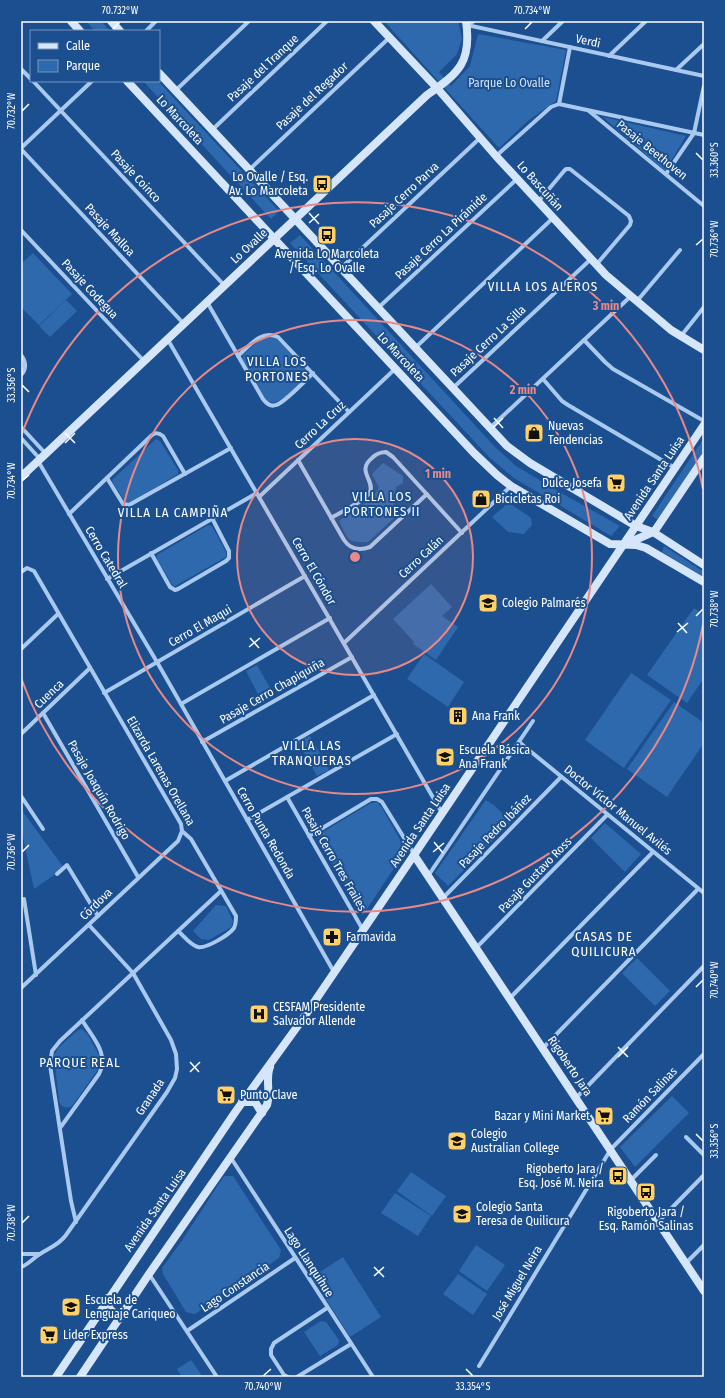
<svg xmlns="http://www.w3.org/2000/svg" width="725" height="1398" font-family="'Fira Sans Condensed',sans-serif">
<rect width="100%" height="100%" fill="#1b4f8f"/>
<g fill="#2e69ad">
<polygon points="86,21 101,21 110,31 95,31"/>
<polygon points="384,21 458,21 462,39 457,54 439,72 451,86 470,66 478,34 566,50 556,101 529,120 499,148"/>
<polygon points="143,81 158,81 279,211 271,219"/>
<polygon points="603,117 686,136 665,171"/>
<polygon points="300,235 495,447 516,466 563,494 620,526 611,536 514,478 489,457 290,243"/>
<polygon points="33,253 72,294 39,325 21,307 21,264"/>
<polygon points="66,300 77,311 50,337 39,326"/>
<path d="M268,336l7,1 3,3 28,29 2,4 -2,4c-7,7 -26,29 -36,25 -2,0 -4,-3 -5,-4l-23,-39c2,-8 18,-19 26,-23z"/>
<polygon points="704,438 704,452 658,520 652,516"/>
<polygon points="156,439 160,441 178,470 178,474 130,503 126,503 113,483 112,480"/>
<path d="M383,463l20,13v7l-7,4 -2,9 -1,23 -25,23c-22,1 -20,-3 -29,-21l33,-23 7,-10 -7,-14z"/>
<polygon points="511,504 531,518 532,525 524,534 508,532 492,517 506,505"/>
<polygon points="208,525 212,526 226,552 226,557 175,586 173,586 157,559 157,555"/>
<polygon points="664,546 704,572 704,578 662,552"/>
<polygon points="431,584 452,607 442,616 458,627 436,660 413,644 414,642 393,619"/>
<polygon points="694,608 704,615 704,678 687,703 647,675"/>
<polygon points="424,654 464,682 448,707 407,679"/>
<polygon points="257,665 274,695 262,702 246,671"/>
<polygon points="631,673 671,700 624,768 585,740"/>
<polygon points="674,702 704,723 704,743 667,797 627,769"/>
<polygon points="310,736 329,770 317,776 298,742"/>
<polygon points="486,800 494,805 511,822 448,886 435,873"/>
<polygon points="377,802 382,808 406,850 363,915 316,836 371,803"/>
<polygon points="21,809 64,868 34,889 21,828"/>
<polygon points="605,823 641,854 625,872 591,838"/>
<polygon points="216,905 226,906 233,921 231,927 209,940 201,939 193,931"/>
<polygon points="637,958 670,991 655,1006 622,973"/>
<path d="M82,1029l6,6 11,20 1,8 -3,8 -25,35c-6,3 -11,1 -13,-5l-5,-46 5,-8 19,-17z"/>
<polygon points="672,1096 689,1113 635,1167 620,1147"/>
<polygon points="411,1172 446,1196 432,1216 397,1191"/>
<polygon points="224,1176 233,1176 281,1250 279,1258 195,1314 186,1312 163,1274 162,1268 181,1242"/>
<polygon points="395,1193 431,1216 418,1236 381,1213"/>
<polygon points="476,1245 505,1265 487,1291 459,1271"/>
<polygon points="343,1257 381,1317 350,1337 312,1277"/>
<polygon points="458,1274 487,1294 473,1315 443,1294"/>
<polygon points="321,1321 326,1322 339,1340 338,1345 320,1356 304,1332"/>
<polygon points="191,1360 203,1377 182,1377 177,1369"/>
</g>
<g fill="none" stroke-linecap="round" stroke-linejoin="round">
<g stroke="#a9c9ee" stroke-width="4">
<polyline points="467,25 704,76"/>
<polyline points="467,25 474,21"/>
<polyline points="146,31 156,21"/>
<polyline points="542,41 563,21"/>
<polyline points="609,56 646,21"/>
<polyline points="21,69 31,79"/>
<polyline points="676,70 704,44"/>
<polyline points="33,81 224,285"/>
<polyline points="175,91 249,21"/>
<polyline points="559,104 570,47"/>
<polyline points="589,111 704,206"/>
<polyline points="212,130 327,21"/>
<polyline points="21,148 92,81"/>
<polyline points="21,149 184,324"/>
<polyline points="496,156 551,107 559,104 704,135"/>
<polyline points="249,170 389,38"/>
<polyline points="666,174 694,133 704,86"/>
<polyline points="538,202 564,171 566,169 570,169 629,216 631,221 630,225 596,265"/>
<polyline points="21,230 144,361"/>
<polyline points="341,268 480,138"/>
<polyline points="637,301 680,250"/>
<path d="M207,302l56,97c3,4 8,8 13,6 8,-2 30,-25 37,-32"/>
<polyline points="378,308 517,179"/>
<polyline points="681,336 704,307"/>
<polyline points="168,340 442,813"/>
<polyline points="584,340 605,362 613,369 704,421"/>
<polyline points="415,348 553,218"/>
<path d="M21,355c5,6 6,14 0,20"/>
<path d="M238,356c11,-10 24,-27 40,-19l71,75"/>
<polyline points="543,379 562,401 568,405 675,468"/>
<polyline points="453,388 591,259"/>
<polyline points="21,427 46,454"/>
<polyline points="490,428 631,296"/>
<polyline points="21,438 40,459"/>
<path d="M298,460l46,80c6,9 15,11 26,7l57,-53"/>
<polyline points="38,461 157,662 334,972"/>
<polyline points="107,478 123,504 129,505 231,448"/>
<polyline points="259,497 395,369"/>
<path d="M69,514l83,-79c4,-3 7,-2 11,1l22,38"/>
<path d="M331,518c10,-6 34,-17 39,-26 5,-12 -14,-21 2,-34 4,-4 9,-6 14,-6l7,5 69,76"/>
<polyline points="151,553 170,587 175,590 178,589 226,561 229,558 229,551 212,518"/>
<path d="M21,572l6,-4 7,3 147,253 1,7 9,8 45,77c0,4 0,8 -2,12 -5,7 -28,21 -36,19 -8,-2 -14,-11 -20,-16"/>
<polyline points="107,579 257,493"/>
<polyline points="344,643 511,486"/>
<polyline points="21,649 58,614"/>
<polyline points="104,693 305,576"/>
<polyline points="181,704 330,618"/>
<polyline points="43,713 138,877"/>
<polyline points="21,734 90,668"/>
<polyline points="202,742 352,657"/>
<polyline points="519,742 704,893"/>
<polyline points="225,781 374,695"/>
<polyline points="21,796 43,829"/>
<polyline points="287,797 363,930"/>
<polyline points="247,820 397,734"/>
<polyline points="309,836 371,799 377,799 382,802 414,854"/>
<polyline points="57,874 67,865 98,916"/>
<polyline points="428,876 533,721"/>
<polyline points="443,898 561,777"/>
<polyline points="24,899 36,975"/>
<polyline points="476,948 607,815"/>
<polyline points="21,988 178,841 182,831"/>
<polyline points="510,998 653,852"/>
<polyline points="543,1048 698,889"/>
<polyline points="576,1098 704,966"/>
<path d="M60,1128l39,-54c11,-20 -7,-37 -17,-54"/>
<polyline points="686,1137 704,1155"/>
<polyline points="231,1158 373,1377"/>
<polyline points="631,1180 656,1155"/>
<polyline points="76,1222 71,1201 50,1065 52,1051 60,1041 221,891"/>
<polyline points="658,1222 704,1175"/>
<polyline points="21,1254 39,1254"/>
<polyline points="686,1263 704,1245"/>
<path d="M21,1267c8,-3 12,-9 19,-13 9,-6 19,-9 26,-19l101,-143 8,-14 2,-9 -1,-15 -5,-14 -38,-67 -44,-48"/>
<polyline points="149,1274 217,1377"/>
<polyline points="187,1331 295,1258"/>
<polyline points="479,1366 611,1149 704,1054"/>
<polyline points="288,1377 284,1375 271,1355 271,1349 274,1343 327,1308"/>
<polyline points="297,1377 351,1344"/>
</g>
<g stroke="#d6e6fa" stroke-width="8">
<polyline points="71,21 80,31"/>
<polyline points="111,21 120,31"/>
<polyline points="374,21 437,88 496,156 606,275 671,330 704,350"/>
<polyline points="159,73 507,446 530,463 636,526 653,532 704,565"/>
<polyline points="127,81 474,453 497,475 511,486 610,544 636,545 646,548 704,582"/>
<path d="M21,477l406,-382c32,-22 45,-33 39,-74"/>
<polyline points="626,544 653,532 656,529 704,458"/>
<polyline points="414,855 704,1291"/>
<polyline points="242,1102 255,1102 262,1113"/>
<path d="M108,1298c-1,9 2,14 10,16l7,-4"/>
<polyline points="56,1377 236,1111 302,1020 414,855 704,425"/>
<path d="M80,1377l69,-103 118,-169c4,-13 -2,-26 3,-38"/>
</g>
</g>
<path fill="none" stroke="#fff" stroke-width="1.5" d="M113,29l7,-7M525,29l7,-7M22,111l7,-7M696,153l7,7M309,213l10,11M309,223l10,-9M696,245l7,-6M22,385l7,7M494,418l9,10M493,428l10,-10M65,433l10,10M65,443l10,-10M22,481l7,-6M696,616l7,-7M678,623l9,10M677,632l11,-9M250,638l9,10M249,647l11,-9M434,842l9,11M22,852l7,-7M433,852l11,-9M696,987l7,-7M618,1047l10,10M618,1057l10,-10M190,1062l9,10M190,1072l10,-10M696,1134l7,7M22,1223l7,-7M374,1267l10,10M374,1276l10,-9M466,1369l7,7M263,1376l8,-7"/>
<circle cx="355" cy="557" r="118" fill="#e88989" fill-opacity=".12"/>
<g fill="none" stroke="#e88989" stroke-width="2">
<circle cx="355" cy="557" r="118"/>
<circle cx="355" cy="557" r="237"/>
<path d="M703 625A355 355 0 0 1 21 678M21 436A355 355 0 0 1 703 489"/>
</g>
<defs>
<symbol id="bus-square" viewBox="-11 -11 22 22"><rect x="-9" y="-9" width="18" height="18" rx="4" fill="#ffd166" stroke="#1b4f8f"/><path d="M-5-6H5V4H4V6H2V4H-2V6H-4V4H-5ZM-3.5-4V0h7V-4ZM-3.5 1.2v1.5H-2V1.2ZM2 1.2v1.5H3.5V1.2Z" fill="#111"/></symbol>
<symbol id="shop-square" viewBox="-11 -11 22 22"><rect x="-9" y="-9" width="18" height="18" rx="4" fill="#ffd166" stroke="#1b4f8f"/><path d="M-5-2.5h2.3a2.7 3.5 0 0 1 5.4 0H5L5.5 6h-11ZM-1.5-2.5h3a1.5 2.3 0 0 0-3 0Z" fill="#111"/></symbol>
<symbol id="supermarket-square" viewBox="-11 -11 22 22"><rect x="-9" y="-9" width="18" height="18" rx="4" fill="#ffd166" stroke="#1b4f8f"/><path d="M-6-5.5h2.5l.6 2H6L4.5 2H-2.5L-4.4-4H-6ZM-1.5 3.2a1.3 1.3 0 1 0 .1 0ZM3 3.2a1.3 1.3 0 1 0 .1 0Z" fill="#111"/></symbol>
<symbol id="school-square" viewBox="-11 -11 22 22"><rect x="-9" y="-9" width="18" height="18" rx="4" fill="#ffd166" stroke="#1b4f8f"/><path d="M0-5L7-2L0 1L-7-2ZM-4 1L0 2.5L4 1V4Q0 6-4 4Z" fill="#111"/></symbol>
<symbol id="building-square" viewBox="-11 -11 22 22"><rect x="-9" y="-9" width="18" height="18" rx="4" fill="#ffd166" stroke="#1b4f8f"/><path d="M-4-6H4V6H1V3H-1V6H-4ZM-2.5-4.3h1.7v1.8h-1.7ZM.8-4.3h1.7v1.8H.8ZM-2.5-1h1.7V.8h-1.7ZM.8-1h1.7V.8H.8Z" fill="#111"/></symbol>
<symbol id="pharmacy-square" viewBox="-11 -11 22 22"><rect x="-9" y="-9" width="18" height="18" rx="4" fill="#ffd166" stroke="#1b4f8f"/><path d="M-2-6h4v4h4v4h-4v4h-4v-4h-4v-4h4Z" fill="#111"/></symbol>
<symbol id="hospital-square" viewBox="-11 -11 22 22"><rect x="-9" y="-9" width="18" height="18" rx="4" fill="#ffd166" stroke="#1b4f8f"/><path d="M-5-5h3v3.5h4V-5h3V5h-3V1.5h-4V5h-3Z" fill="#111"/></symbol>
</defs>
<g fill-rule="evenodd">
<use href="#bus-square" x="311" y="173" width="22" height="22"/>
<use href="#bus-square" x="316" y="224" width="22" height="22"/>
<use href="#shop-square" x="523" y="422" width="22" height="22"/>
<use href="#supermarket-square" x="605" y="472" width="22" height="22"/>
<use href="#shop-square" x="470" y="488" width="22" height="22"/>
<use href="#school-square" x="477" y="592" width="22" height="22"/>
<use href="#building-square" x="447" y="705" width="22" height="22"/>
<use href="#school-square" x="434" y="746" width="22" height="22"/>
<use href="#pharmacy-square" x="321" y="926" width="22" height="22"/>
<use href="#hospital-square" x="248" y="1003" width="22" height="22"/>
<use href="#supermarket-square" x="215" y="1084" width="22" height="22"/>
<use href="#supermarket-square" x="593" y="1105" width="22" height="22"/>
<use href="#school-square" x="446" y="1130" width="22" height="22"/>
<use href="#bus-square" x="607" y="1165" width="22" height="22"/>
<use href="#bus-square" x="635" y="1181" width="22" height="22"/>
<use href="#school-square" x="451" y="1203" width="22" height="22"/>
<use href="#school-square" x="60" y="1296" width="22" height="22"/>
<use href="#supermarket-square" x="38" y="1324" width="22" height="22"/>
</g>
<g text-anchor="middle" stroke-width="4" stroke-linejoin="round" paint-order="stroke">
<g font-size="12" fill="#fff" stroke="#1b4f8f">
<text transform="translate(588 41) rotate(12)" y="4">Verdi</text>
<text transform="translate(263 68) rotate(-43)" y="4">Pasaje del Tranque</text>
<text transform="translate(312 96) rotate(-43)" y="4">Pasaje del Regador</text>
<text transform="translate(180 120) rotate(47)" y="4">Lo Marcoleta</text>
<text transform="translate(652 150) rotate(39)" y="4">Pasaje Beethoven</text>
<text transform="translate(136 176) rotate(47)" y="4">Pasaje Coinco</text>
<text transform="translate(540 186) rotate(48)" y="4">Lo Bascuñán</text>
<text transform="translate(404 195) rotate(-43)" y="4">Pasaje Cerro Parva</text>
<text transform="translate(110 230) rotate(47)" y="4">Pasaje Malloa</text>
<text transform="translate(441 236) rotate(-43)" y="4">Pasaje Cerro La Pirámide</text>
<text transform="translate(249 246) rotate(-43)" y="4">Lo Ovalle</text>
<text transform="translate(90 289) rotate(47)" y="4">Pasaje Codegua</text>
<text transform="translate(488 341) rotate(-43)" y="4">Pasaje Cerro La Silla</text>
<text transform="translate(401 357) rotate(47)" y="4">Lo Marcoleta</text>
<text transform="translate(320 425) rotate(-43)" y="4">Cerro La Cruz</text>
<text transform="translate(654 478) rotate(-56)" y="4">Avenida Santa Luisa</text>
<text transform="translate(106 557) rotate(59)" y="4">Cerro Catedral</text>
<text transform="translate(421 557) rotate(-43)" y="4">Cerro Calán</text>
<text transform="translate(314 571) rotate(60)" y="4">Cerro El Cóndor</text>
<text transform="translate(200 626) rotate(-30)" y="4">Cerro El Maqui</text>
<text transform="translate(272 691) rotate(-30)" y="4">Pasaje Cerro Chapiquiña</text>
<text transform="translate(49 694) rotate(-44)" y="4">Cuenca</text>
<text transform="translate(161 771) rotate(60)" y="4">Elizarda Larenas Orellana</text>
<text transform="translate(99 790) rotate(60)" y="4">Pasaje Joaquín Rodrigo</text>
<text transform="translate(618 810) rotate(39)" y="4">Doctor Víctor Manuel Avilés</text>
<text transform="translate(420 825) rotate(-56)" y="4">Avenida Santa Luisa</text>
<text transform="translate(495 831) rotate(-46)" y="4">Pasaje Pedro Ibáñez</text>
<text transform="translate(266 833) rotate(60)" y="4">Cerro Punta Redonda</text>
<text transform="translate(334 859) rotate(60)" y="4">Pasaje Cerro Tres Frailes</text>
<text transform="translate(535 875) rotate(-46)" y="4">Pasaje Gustavo Ross</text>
<text transform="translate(96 904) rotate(-44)" y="4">Córdova</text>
<text transform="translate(570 1066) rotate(56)" y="4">Rigoberto Jara</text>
<text transform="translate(650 1095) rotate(-46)" y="4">Ramón Salinas</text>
<text transform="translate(150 1097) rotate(-56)" y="4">Granada</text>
<text transform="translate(155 1210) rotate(-55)" y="4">Avenida Santa Luisa</text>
<text transform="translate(309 1262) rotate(57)" y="4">Lago Llanquihue</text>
<text transform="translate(517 1283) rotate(-59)" y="4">José Miguel Neira</text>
<text transform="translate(235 1287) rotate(-34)" y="4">Lago Constancia</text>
</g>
<g font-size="12" fill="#cfe3fa" stroke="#1b4f8f">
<text x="509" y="87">Parque Lo Ovalle</text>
</g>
<g font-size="12" fill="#fff" stroke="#1b4f8f" text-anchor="start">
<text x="308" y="181" text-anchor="end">Lo Ovalle / Esq.<tspan x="308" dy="14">Av. Lo Marcoleta</tspan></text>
<text x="327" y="258" text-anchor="middle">Avenida Lo Marcoleta<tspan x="327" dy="14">/ Esq. Lo Ovalle</tspan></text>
<text x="548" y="430">Nuevas<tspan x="548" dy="14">Tendencias</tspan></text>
<text x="602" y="487" text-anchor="end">Dulce Josefa</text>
<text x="495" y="503">Bicicletas Roi</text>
<text x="502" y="607">Colegio Palmarés</text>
<text x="472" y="720">Ana Frank</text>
<text x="459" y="754">Escuela Básica<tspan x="459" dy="14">Ana Frank</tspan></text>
<text x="346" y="941">Farmavida</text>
<text x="273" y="1011">CESFAM Presidente<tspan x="273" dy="14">Salvador Allende</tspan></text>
<text x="240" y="1099">Punto Clave</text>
<text x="590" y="1120" text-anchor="end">Bazar y Mini Market</text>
<text x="471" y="1138">Colegio<tspan x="471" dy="14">Australian College</tspan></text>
<text x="604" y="1173" text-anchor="end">Rigoberto Jara /<tspan x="604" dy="14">Esq. José M. Neira</tspan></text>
<text x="476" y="1211">Colegio Santa<tspan x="476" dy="14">Teresa de Quilicura</tspan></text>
<text x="646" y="1216" text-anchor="middle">Rigoberto Jara /<tspan x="646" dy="14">Esq. Ramón Salinas</tspan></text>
<text x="85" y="1304">Escuela de<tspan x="85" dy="14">Lenguaje Cariqueo</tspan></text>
<text x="63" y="1339">Lider Express</text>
</g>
<g font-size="13" letter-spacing="1" fill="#fff" stroke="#1b4f8f">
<text x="543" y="291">VILLA LOS ALEROS</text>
<text x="277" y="366">VILLA LOS<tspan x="277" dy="15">PORTONES</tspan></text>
<text x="382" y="501">VILLA LOS<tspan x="382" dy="15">PORTONES II</tspan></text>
<text x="173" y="517">VILLA LA CAMPIÑA</text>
<text x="312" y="750">VILLA LAS<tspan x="312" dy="15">TRANQUERAS</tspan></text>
<text x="604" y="941">CASAS DE<tspan x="604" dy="15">QUILICURA</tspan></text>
<text x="80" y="1067">PARQUE REAL</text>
</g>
</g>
<circle cx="355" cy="557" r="6" fill="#e88989" stroke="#1b4f8f" stroke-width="2"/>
<g font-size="12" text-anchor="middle" font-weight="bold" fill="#e88989" stroke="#1b4f8f" stroke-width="4" stroke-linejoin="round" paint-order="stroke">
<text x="606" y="310">3 min</text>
<text x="523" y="394">2 min</text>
<text x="438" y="478">1 min</text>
</g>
<rect width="725" height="1398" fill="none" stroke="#1b4f8f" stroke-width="44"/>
<rect x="30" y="30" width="130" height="52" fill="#1b4f8f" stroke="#7695bc"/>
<rect x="38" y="43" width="20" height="6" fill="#d6e6fa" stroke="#7695bc"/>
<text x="66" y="50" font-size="12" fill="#ffffff">Calle</text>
<rect x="38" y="60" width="20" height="12" fill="#2e69ad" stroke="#7695bc"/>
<text x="66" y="70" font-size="12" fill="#ffffff">Parque</text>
<rect x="22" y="22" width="681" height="1354" fill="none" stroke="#fff" stroke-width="1.5"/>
<g font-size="10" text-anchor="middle" fill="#fff">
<text x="120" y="14">70.732°W</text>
<text x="532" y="14">70.734°W</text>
<text transform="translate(11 111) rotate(-90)" y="4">70.732°W</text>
<text transform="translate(714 160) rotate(-90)" y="4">33.360°S</text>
<text transform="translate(714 239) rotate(-90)" y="4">70.736°W</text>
<text transform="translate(11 385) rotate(-90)" y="4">33.356°S</text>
<text transform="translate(11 481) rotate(-90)" y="4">70.734°W</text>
<text transform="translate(714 609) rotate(-90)" y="4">70.738°W</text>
<text transform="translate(11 852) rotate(-90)" y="4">70.736°W</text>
<text transform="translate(714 980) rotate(-90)" y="4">70.740°W</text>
<text transform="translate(714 1141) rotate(-90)" y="4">33.356°S</text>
<text transform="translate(11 1223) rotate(-90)" y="4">70.738°W</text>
<text x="263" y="1390">70.740°W</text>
<text x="473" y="1390">33.354°S</text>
</g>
</svg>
